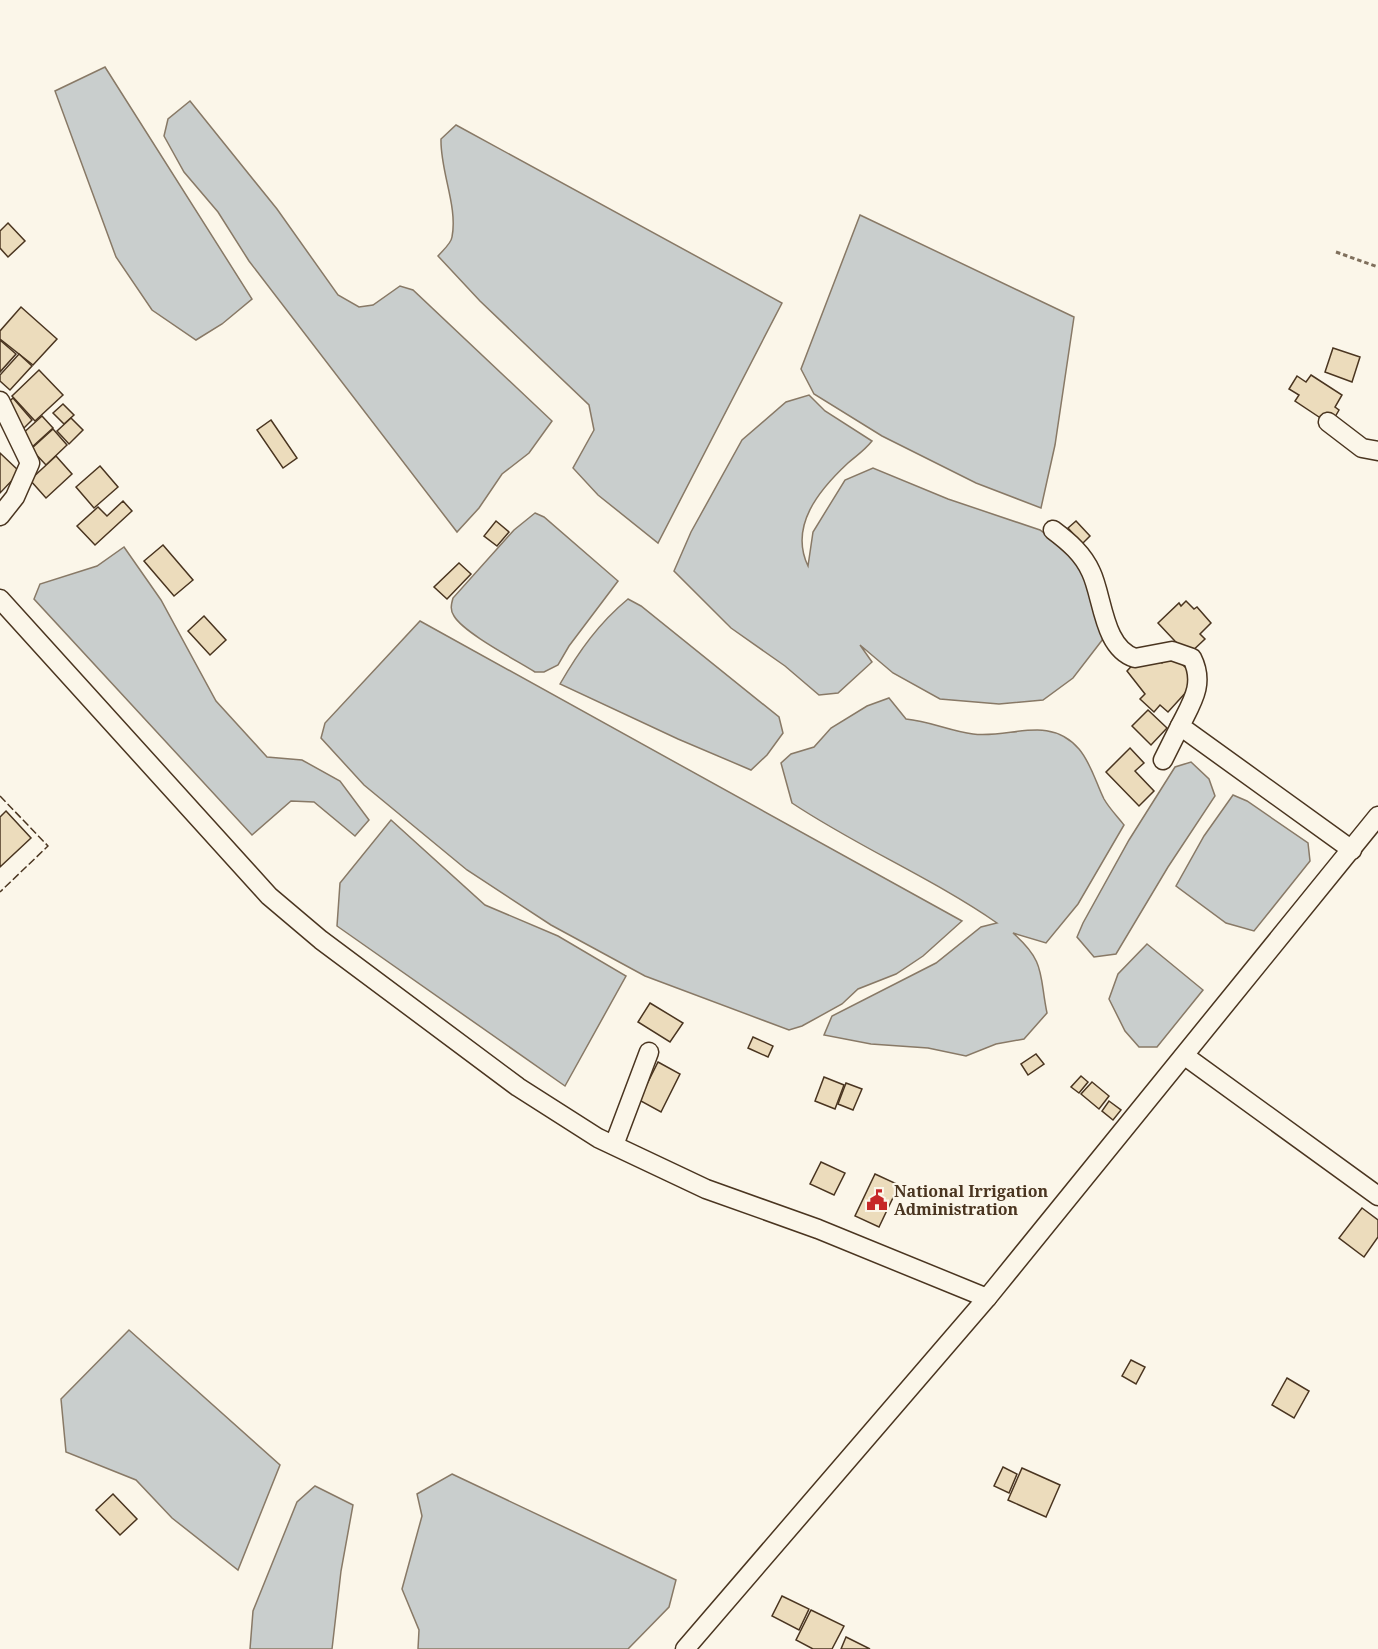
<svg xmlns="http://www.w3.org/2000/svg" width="1378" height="1649" font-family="'Noto Serif',serif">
<rect width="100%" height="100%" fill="#fbf6e9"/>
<g fill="#c9cecd" stroke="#887966" stroke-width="1.5">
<polygon points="105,67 252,299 222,324 196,340 152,310 116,257 55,91"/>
<polygon points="190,101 277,209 338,295 359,307 373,305 400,286 413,290 552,421 529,453 502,474 479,508 457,532 249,261 218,212 184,172 164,136 168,119"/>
<path d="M456,125l326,178 -124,240 -60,-48 -25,-27 21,-38 -5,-25 -109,-104 -42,-45c4,-5 13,-12 14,-19 6,-31 -12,-66 -11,-98z"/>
<polygon points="860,215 1074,317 1055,445 1041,508 976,483 882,436 814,394 801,369"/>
<path d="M809,395l16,16 47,30c-8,10 -15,14 -24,22 -29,27 -59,63 -40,103l5,-34 32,-52 28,-12 75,31 92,31 32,24 19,37 12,48 -30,39 -30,22 -44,4 -59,-5 -47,-26 -33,-28 12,17 -34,31 -19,2 -34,-29 -54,-38 -57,-57 17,-39 51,-92 44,-38z"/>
<path d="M535,513l9,4 74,64 -49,65 -11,19 -14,7h-9c-19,-12 -71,-39 -81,-56 -4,-6 -3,-11 -1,-18l61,-68z"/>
<polygon points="124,547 161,600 216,701 267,757 302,760 340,781 369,820 355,836 314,802 291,801 252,835 34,599 40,584 97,566"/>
<path d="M628,599l13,7 138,111 4,16 -16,22 -16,15 -73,-31 -118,-55c19,-33 39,-61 68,-85z"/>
<polygon points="420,621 962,921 923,956 896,974 858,989 842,1004 802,1026 789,1030 645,976 551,925 467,870 364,785 321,738 325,723"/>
<path d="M889,698l17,21c23,2 44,12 67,15 37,5 76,-20 106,15 12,14 17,34 25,50 5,9 13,17 20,26l-46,79 -32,39 -33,-10c33,29 26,41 34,80l-23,26 -28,5 -30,12 -38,-8 -57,-4 -47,-9 8,-19 104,-53 45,-36 16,-4c-65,-45 -139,-76 -205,-120l-11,-40 10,-9 23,-7 17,-19 36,-22z"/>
<polygon points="1191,762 1209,779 1215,796 1168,867 1116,954 1094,957 1077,937 1083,923 1129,840 1175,767"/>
<polygon points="1233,795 1247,801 1308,843 1310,861 1254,931 1226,923 1176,886 1204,836"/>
<polygon points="391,820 485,905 558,936 626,976 565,1086 337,926 340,883"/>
<polygon points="1147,944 1203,990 1157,1047 1139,1047 1125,1031 1109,999 1118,974"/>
<polygon points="129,1330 280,1465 238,1570 172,1518 136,1480 66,1452 61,1399"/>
<polygon points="452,1474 676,1580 669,1607 628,1649 418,1649 419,1630 402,1589 422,1516 417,1494"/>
<polygon points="315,1486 353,1505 341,1571 332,1649 250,1649 253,1611 297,1502"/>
</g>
<g fill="#ecdcbc" stroke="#4a3520" stroke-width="1.5">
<polygon points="8,223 25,241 8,257 0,248 0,231"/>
<polygon points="21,307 57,339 33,365 0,339 0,331"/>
<polygon points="0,340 16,354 0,372"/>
<polygon points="1333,348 1360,357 1352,382 1325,372"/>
<polygon points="19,354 32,366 10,390 0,381 0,375"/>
<polygon points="39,370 63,395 35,421 12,396"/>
<polygon points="1311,375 1342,395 1335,407 1339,410 1335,417 1325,421 1295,401 1299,395 1289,389 1297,376 1306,382"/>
<polygon points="13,398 32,420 24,428 4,406"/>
<polygon points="63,404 74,415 64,424 53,413"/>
<polygon points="42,416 53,428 31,448 20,436"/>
<polygon points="71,418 83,430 69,444 57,431"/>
<polygon points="271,420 297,458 283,468 257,430"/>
<polygon points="53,429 67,445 46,465 31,449"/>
<polygon points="0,453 20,472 0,493"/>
<polygon points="56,456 72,474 46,498 30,480"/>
<polygon points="100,466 118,487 94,508 76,487"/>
<polygon points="123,501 132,511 95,545 77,526 98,507 107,516"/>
<polygon points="496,521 509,532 497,546 484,536"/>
<polygon points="1076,521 1090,536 1082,544 1068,528"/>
<polygon points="163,545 193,580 174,596 144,561"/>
<polygon points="459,563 471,574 447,599 434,587"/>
<polygon points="1186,601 1194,609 1197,607 1211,623 1200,634 1205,639 1188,655 1158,623 1179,603 1181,606"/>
<polygon points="204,616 226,640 210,655 188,631"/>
<polygon points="1171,654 1198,679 1168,712 1160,705 1154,712 1140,699 1145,694 1127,671 1139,658 1154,655 1162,663"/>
<polygon points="1148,710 1167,728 1151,745 1132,726"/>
<polygon points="1130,748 1144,763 1135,771 1154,791 1139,806 1106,772"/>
<polygon points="6,811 31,838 0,867 0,817"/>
<polygon points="650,1003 683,1023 670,1042 638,1022"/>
<polygon points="753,1037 773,1046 768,1057 748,1048"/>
<polygon points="1036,1054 1044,1064 1028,1075 1021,1064"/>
<polygon points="658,1062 680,1074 661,1112 639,1100"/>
<polygon points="1081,1076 1088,1082 1079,1093 1071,1087"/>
<polygon points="824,1077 844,1085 835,1109 815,1101"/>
<polygon points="1092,1082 1109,1096 1099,1109 1081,1094"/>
<polygon points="846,1083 862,1089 853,1110 838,1104"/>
<polygon points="1109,1101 1121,1110 1113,1120 1102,1111"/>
<polygon points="821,1162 845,1173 834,1195 810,1184"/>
<polygon points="875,1174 899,1185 879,1227 855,1216"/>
<polygon points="1362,1208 1378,1220 1378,1237 1364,1257 1339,1238"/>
<polygon points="1131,1360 1145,1367 1136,1384 1122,1376"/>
<polygon points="1287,1378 1309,1391 1294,1418 1272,1405"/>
<polygon points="1003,1467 1017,1474 1009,1493 994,1486"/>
<polygon points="1022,1468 1060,1485 1046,1517 1008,1500"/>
<polygon points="113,1494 137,1519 120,1535 96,1510"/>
<polygon points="782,1596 809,1609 799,1630 772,1616"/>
<polygon points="811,1610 844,1626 832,1649 813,1649 796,1640"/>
<polygon points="846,1637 870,1649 841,1649"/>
</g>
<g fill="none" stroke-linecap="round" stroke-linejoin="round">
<defs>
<g id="minor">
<polyline points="0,401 30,463 15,497 0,516"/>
<polyline points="1328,422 1362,448 1378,451"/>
<path d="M1053,530c16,12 30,24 38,42 12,25 12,76 44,86l37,-7 20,7c13,26 0,44 -12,68l172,124"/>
<polyline points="0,599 269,896 321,940 518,1087 598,1138 706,1189 818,1229 987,1298"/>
<polyline points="1163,760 1180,726"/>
<polyline points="1185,1056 1378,1196"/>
<polyline points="614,1145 649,1052"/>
<polyline points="685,1649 987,1298 1378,816"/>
</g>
</defs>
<use href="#minor" stroke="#4a3520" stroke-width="21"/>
<polyline stroke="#7f6f5c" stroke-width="3" stroke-dasharray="4.5 3" stroke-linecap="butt" points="1336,252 1378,267"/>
<use href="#minor" stroke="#fbf6e9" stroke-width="18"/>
<polyline stroke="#4a3520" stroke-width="1.5" stroke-dasharray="8 3" stroke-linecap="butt" points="0,796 48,846 0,892"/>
</g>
<defs>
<symbol id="civic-bare" viewBox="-9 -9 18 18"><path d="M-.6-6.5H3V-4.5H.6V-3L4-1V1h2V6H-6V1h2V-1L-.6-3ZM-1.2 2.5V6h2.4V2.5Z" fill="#c62828" stroke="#fbf6e9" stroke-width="2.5" paint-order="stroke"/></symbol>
</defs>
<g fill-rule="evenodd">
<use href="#civic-bare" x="862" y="1185" width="30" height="30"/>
</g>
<g text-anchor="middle" stroke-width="4.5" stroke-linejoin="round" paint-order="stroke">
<g font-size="16" font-weight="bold" fill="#4a3520" stroke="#fbf6e9" text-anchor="start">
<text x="894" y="1197">National Irrigation<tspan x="894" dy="18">Administration</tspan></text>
</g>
</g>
</svg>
